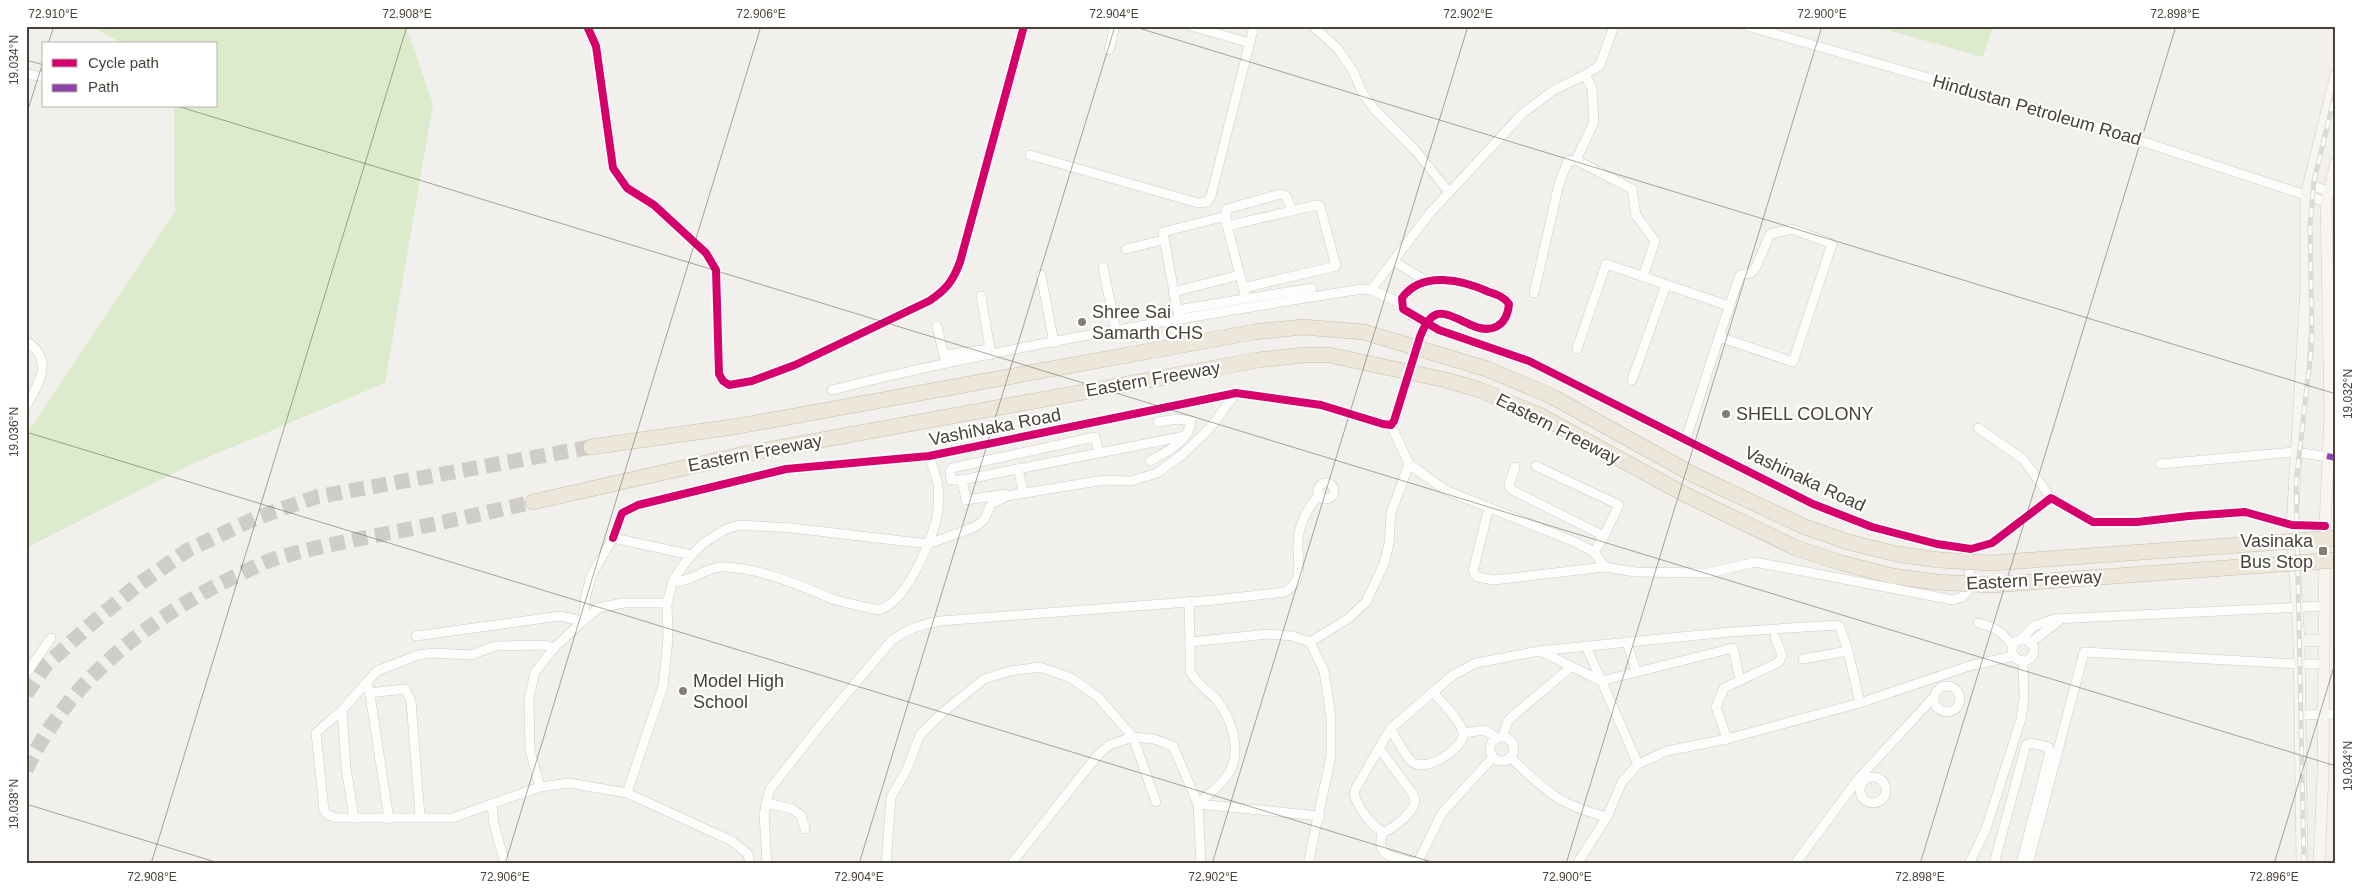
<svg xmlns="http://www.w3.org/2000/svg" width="2362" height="890" font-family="Helvetica,sans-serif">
<rect width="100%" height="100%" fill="#f1f0ec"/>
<g fill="#ddebcd">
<polygon points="91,26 406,26 433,104 385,383 192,464 26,548 26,435 175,211 174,106 216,106 216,44 123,44"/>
<polygon points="1873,26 1993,26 1983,57"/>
</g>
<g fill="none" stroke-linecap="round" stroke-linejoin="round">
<g stroke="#cfcdc8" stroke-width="15" stroke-dasharray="15 8" stroke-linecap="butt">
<polyline points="26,694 46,665 89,626 135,587 188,550 256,518 316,497 591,447"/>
<path d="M26,770c41,-88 125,-154 210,-194 11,-5 23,-12 35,-16 38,-12 78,-19 118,-27 48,-9 96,-20 144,-31"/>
</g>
<defs>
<g id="street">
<path d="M587,26l9,20 17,122 14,20 27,17 52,48 10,17 3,104 4,7 6,4 23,-4 43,-16 134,-64c17,-11 24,-20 31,-39l64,-236"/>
<polyline points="1191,26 1250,43"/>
<polyline points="1313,26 1338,49 1353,71 1363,94 1375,110 1415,150 1449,192"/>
<polyline points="1747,26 2099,127 2326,202"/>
<polyline points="1109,50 1115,26"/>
<polyline points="26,74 44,77"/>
<polyline points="1585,75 1592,88 1594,122 1576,160 1632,189 1636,215 1655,241 1643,277"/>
<polyline points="1030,155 1198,203 1207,202 1211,196 1254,26"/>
<polyline points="2309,185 2329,191"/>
<polyline points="1226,216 1227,209 1280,194 1286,196 1292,211"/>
<polyline points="1227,226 1245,294"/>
<polyline points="1126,249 1163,240"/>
<polyline points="1393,261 1428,282"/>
<polyline points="1103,267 1116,331"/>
<polyline points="1041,275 1054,343"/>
<path d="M1480,287c-22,-7 -72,-15 -79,16l2,6 6,5 30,16 90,31 284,143 59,23 65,17 34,5 21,-6 59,-45 42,24h44l52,-6 56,-4 47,13 33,1"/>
<polyline points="1371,290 1430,213 1523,113 1554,90 1585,75 1600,65 1614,26"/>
<polyline points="1173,292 1240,275"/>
<polyline points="1534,293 1559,184 1568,161 1576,160"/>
<polyline points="981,296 991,355"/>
<polyline points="1177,310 1312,288"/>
<polyline points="1179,320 1163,232 1226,216 1227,226 1317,205 1320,206 1336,266 1243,288"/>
<polyline points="937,326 945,361"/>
<path d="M26,341c29,19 13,42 0,65"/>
<polyline points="1577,349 1606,264 1729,306"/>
<polyline points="944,355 990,349"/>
<polyline points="1632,380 1666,285"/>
<path d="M832,390c173,-44 353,-72 529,-101l10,1 30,13"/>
<polyline points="1391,425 1409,464 1445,490 1575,542 1594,552 1605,567 1635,572 1709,573 1755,562 1953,600 1962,597 1967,592 1971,557"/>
<polyline points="1978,428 2023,459 2051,498"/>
<path d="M1686,439c18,-55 35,-110 54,-164l11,-2 5,-6 14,-33 22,-5 40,15 -39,118 -74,-25"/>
<polyline points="1099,453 1095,437 952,468 950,471 951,480 962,480 1185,436"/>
<path d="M1150,461c16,-9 39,-19 41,-40l-14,-2 -19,3"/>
<polyline points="2160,464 2295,452 2336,458"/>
<polyline points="1536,466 1619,505 1604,536 1594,552"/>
<polyline points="1515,467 1509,485 1512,490 1604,536"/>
<polyline points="1018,469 1023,491"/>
<polyline points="962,480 966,500 1005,494"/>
<circle cx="1326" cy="491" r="8"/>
<polyline points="1489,507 1473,571 1477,577 1494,580 1605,567"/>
<polyline points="613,538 622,513 638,505 786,469 929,456 1236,393 1321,405 1387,425 1393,424 1395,417"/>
<path d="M673,581c17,3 34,-16 54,-14 39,3 71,18 106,32 14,5 30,7 45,11 27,-6 51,-64 58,-89 2,-9 3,-24 2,-35 -1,-9 -6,-20 -9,-30"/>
<polyline points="1189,601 1190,642 1269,634 1292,636 1310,642 1324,671 1331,717 1331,756 1308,864"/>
<path d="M1978,623c19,5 23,8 35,23"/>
<polyline points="416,636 560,616 583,621 598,608 623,603 667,603"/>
<circle cx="2023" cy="650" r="11"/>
<polyline points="2020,640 2034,626 2054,619 2324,606"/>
<path d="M1190,642v29c5,11 17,19 26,28 15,19 26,49 14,72 -6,12 -22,23 -32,33"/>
<polyline points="1310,642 1349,618 1366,602 1384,564 1389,543 1391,513 1409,464"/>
<polyline points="1627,642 1636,672"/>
<polyline points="2030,643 2060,620"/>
<polyline points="1586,646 1638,764"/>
<polyline points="554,648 544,645 495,646 471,655 434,653 418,655 377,671 342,710 316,733 324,810 328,815 337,818 452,818 540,787 569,783 627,793 732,841 748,854 750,864"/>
<polyline points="1540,651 1601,681 1733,648 1740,680"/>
<polyline points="1803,659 1848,651 1860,703"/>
<polyline points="26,674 51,638"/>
<circle cx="1947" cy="699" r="13"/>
<polyline points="369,688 389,819"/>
<polyline points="369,693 405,689 411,701 420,816"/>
<polyline points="342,710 346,768 354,818"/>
<polyline points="2300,715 2336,714"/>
<path d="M1390,729c6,8 15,27 22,33 14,11 53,-14 51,-29 -3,-14 -21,-30 -30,-41"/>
<polyline points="1463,733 1484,730 1498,738"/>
<polyline points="1502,737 1508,721 1515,714 1571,667"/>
<circle cx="1502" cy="749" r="12"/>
<polyline points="1727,739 1716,707 1724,688 1779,662 1782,655 1775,637"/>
<path d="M1379,748l33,45c1,2 3,5 3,8 0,10 -23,29 -32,31 -13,-7 -24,-24 -29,-37l2,-7 34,-59 63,-54 23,-12 63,-12 191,-19 107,-7 3,2 8,24"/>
<path d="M1510,757c37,35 47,47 97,60"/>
<circle cx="1873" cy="790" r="13"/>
<polyline points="540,787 530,750 529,699 535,672 554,648 583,621 586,595 592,574 613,538 692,555"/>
<polyline points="627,793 663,686 668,639 667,603 673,581 684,564 702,544 726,529 740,525 792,528 928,544 975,527 984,520 991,504 1007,496 1104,480 1131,481 1157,473 1183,454 1210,428 1236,393"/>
<polyline points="766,803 792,809 801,815 805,829"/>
<polyline points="492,804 494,824 505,864"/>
<polyline points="1198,804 1320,816"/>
<path d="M1383,832c-10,27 15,26 35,31"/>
<polyline points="327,864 329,864"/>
<path d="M767,864l-3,-50 6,-25 52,-66 70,-83c15,-11 29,-16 48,-19l275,-21 70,-8c20,-12 12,-30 13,-49 0,-16 10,-38 22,-48"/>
<polyline points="886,864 891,797 907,769 920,735 941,714 984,679 1010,671 1040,667 1071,678 1098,697 1133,737 1154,739 1173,746 1198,804 1201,864"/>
<polyline points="1011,864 1097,756 1109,745 1133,737 1156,802"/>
<polyline points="1417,864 1442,813 1493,757"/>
<polyline points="1577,864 1607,817 1622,782 1638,764 1667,751 1727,739 1860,703 1969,666 2014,656"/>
<polyline points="1795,864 1859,778 1933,698"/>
<polyline points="1969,864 1986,829 2021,719 2024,698 2023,661"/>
<polyline points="1994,864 2026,745 2030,743 2048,747 2050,752 2021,864"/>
<polyline points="2028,864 2084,652 2299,664 2324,664"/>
</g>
<g id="secondary">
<polyline points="2299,641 2324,640"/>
<polyline points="2302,864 2299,641 2292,525 2306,288 2306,195 2336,74"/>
<polyline points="2319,864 2323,775 2325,526 2330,413 2326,202 2336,162"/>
</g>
<g id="highway">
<polyline points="591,447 739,426 1254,332 1303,327 1364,332 1487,369 1551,396 1694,475 1805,527 1848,542 1897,554 1939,560"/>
<polyline points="533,502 745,454 1258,360 1304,355 1329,355 1446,380 1480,390 1541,416 1684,494 1796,548 1842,563 1892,576 1936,582"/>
</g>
</defs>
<use href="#street" stroke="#cdcbc7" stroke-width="10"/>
<use href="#secondary" stroke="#d0cdc3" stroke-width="12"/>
<use href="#highway" stroke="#c8bea8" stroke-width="16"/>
<use href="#street" stroke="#fdfdfc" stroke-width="9"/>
<use href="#secondary" stroke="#f7f5ef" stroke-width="11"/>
<use href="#highway" stroke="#ece7da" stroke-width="15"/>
<defs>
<polyline id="rail" points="2304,864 2296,483 2312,342 2310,225 2314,181 2336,90"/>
</defs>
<use href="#rail" stroke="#dadad9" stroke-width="5"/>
<use href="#rail" stroke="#fff" stroke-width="3" stroke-dasharray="9" stroke-linecap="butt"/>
<defs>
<path id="street-bridge" d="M1395,417l25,-80c13,-35 26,-23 51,-12 20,9 36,2 38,-21l-4,-6 -25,-11"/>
<g id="highway-bridge">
<polyline points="1939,560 1991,563 2336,538"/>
<polyline points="1936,582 1991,585 2336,560"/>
</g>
</defs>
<use href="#street-bridge" stroke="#cdcbc7" stroke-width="10" stroke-linecap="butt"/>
<use href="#highway-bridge" stroke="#c8bea8" stroke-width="16" stroke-linecap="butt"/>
<use href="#street-bridge" stroke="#fdfdfc" stroke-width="9"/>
<use href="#highway-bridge" stroke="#ece7da" stroke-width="15"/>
<g stroke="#8e44ad" stroke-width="6" stroke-dasharray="12 6" stroke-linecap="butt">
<polyline points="2327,456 2336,458"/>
<polyline points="327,864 329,864"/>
</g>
<defs>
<g id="cycleway">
<path d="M587,26l9,20 17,122 14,20 27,17 52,48 10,17 3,104 4,7 6,4 23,-4 43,-16 134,-64c17,-11 24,-20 31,-39l64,-236"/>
<path d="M613,538l9,-25 16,-8 148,-36 143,-13 307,-63 85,12 62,19 8,1 3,-4 26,-84c13,-35 26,-23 51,-12 20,9 36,2 38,-21 -5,-7 -11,-9 -20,-12 -26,-12 -67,-22 -87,6l1,11 36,21 90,31 284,143 59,23 65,17 34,5 21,-6 59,-45 42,24h44l52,-6 56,-4 47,13 33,1"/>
</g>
</defs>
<use href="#cycleway" stroke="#fff" stroke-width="11"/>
<use href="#cycleway" stroke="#d6006c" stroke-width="8"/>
</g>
<path fill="none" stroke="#484238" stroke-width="1" stroke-opacity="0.45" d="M1132,26l1204,368M48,44l6,-18M26,60l18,5M177,106l2159,660M26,116l18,-57M26,432l1412,432M26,804l196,60M151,864l256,-838M505,864l256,-838M859,864l256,-838M1212,864l256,-838M1566,864l256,-838M1920,864l256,-838M2274,864l62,-204"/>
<g fill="#837f77" stroke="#fff" stroke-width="2">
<circle cx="1082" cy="322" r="5"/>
<circle cx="1726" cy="414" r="5"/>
<rect x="2318" y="546" width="10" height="10" rx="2.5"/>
<circle cx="683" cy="691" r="5"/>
</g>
<g text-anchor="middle" stroke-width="4.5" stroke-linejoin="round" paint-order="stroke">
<g font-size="18" fill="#484238" stroke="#fff">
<text transform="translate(2037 110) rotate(16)" y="6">Hindustan Petroleum Road</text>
<text transform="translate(1153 379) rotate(-10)" y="6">Eastern Freeway</text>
<text transform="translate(995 427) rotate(-11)" y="6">VashiNaka Road</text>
<text transform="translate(1558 429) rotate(27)" y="6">Eastern Freeway</text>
<text transform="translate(755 453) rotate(-11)" y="6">Eastern Freeway</text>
<text transform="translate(1805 479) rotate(25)" y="6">Vashinaka Road</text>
<text transform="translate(2034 580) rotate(-3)" y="6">Eastern Freeway</text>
</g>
<g font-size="18" fill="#484238" stroke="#fff" text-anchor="start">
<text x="1092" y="318">Shree Sai<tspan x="1092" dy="21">Samarth CHS</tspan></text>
<text x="1736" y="420">SHELL COLONY</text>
<text x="2313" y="547" text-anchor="end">Vasinaka<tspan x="2313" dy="21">Bus Stop</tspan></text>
<text x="693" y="687">Model High<tspan x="693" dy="21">School</tspan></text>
</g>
</g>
<rect width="2362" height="890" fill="none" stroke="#ffffff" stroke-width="55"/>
<rect x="42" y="42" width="175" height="65" fill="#ffffff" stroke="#b6b3af"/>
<rect x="52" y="59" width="25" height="8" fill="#d6006c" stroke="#b6b3af"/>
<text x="88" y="68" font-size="15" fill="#484238">Cycle path</text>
<rect x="52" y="84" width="25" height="8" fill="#8e44ad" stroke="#b6b3af"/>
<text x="88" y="92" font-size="15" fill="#484238">Path</text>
<rect x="28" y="28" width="2306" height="834" fill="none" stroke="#484238" stroke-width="2"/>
<g font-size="12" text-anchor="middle" fill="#484238">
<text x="53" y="18">72.910°E</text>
<text x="407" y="18">72.908°E</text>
<text x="761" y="18">72.906°E</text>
<text x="1114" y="18">72.904°E</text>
<text x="1468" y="18">72.902°E</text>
<text x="1822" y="18">72.900°E</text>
<text x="2175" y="18">72.898°E</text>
<text transform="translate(14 60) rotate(-90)" y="4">19.034°N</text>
<text transform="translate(2348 394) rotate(-90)" y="4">19.032°N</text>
<text transform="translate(14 432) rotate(-90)" y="4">19.036°N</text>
<text transform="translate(2348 766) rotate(-90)" y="4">19.034°N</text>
<text transform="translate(14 804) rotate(-90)" y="4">19.038°N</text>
<text x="152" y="881">72.908°E</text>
<text x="505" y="881">72.906°E</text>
<text x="859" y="881">72.904°E</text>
<text x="1213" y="881">72.902°E</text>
<text x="1567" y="881">72.900°E</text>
<text x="1920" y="881">72.898°E</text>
<text x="2274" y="881">72.896°E</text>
</g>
</svg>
